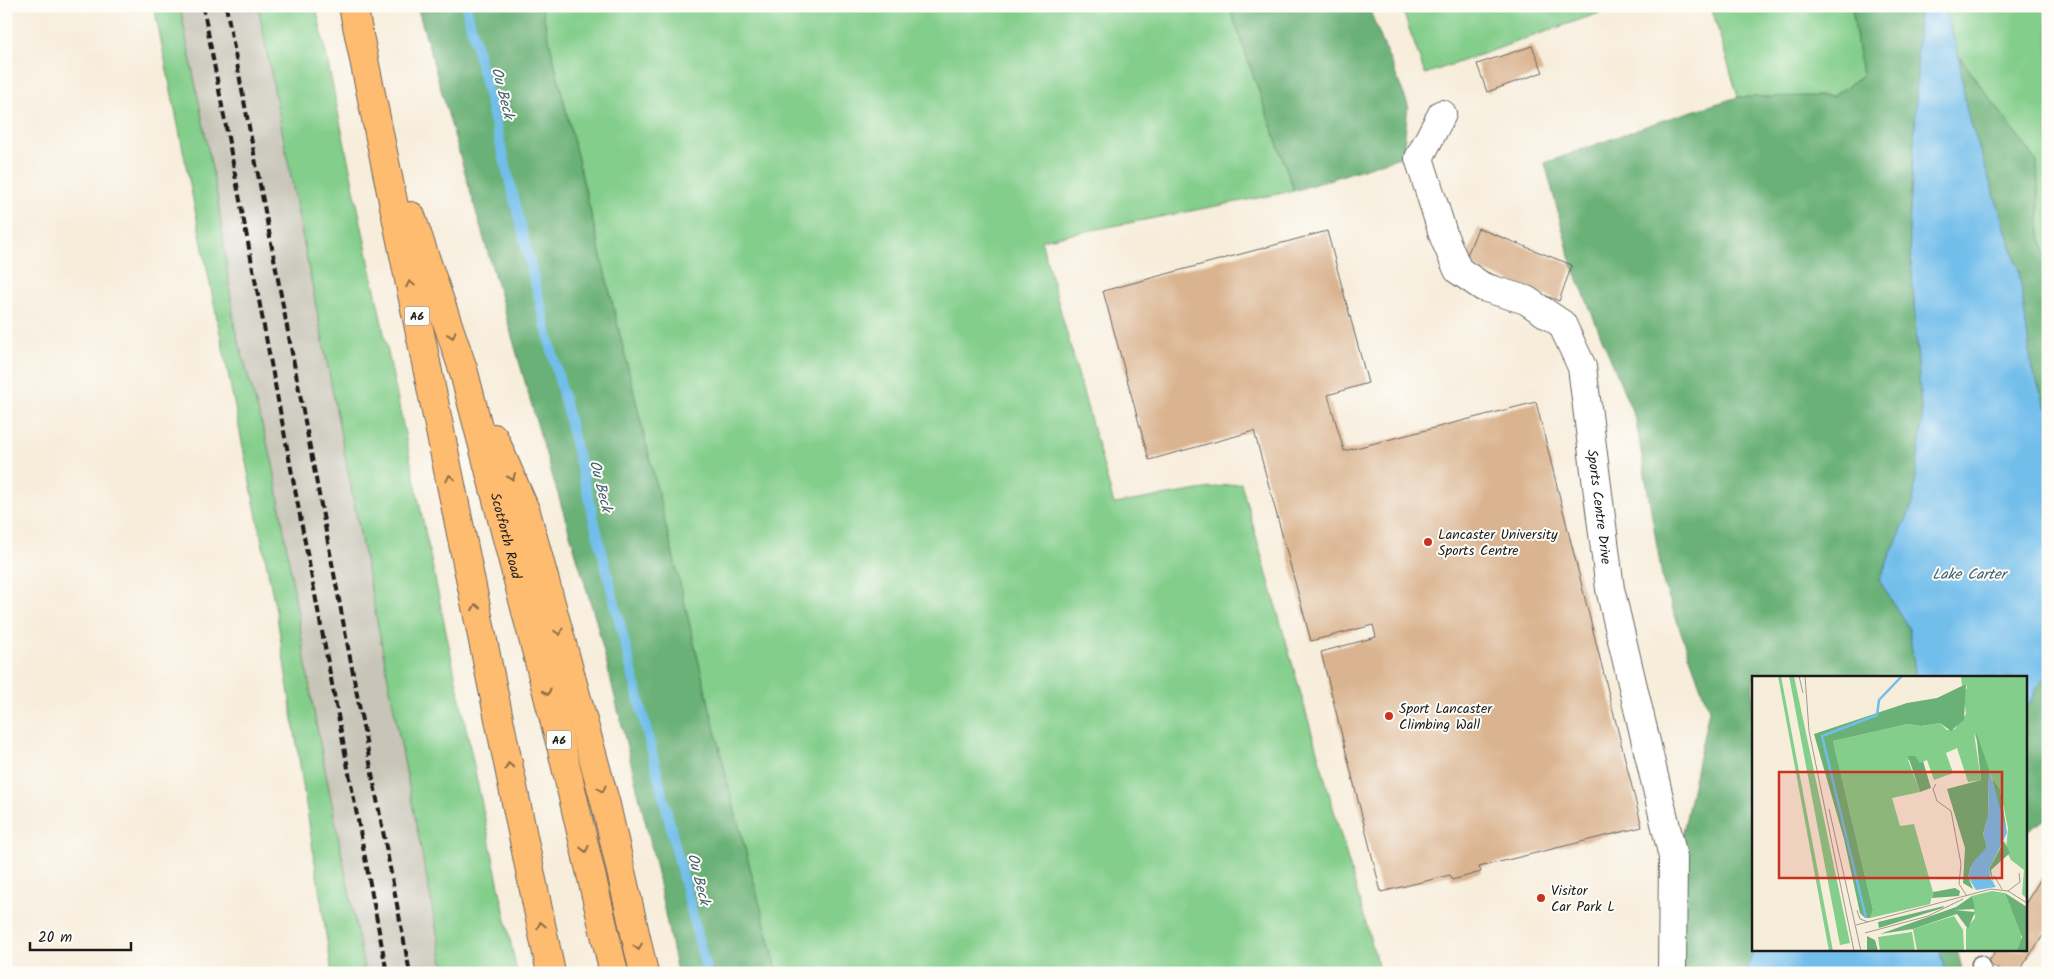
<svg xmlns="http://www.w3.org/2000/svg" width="2054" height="979" font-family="Kalam,sans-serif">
<rect width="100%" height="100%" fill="#fdfcf7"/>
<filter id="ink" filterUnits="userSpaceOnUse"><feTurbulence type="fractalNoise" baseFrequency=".02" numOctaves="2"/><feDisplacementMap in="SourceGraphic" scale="10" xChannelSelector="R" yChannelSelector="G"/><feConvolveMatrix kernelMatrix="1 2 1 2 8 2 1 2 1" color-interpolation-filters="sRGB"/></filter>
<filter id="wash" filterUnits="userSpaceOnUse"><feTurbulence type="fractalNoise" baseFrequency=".0096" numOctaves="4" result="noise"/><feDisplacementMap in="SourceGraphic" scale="20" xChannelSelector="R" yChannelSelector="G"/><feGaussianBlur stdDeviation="1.12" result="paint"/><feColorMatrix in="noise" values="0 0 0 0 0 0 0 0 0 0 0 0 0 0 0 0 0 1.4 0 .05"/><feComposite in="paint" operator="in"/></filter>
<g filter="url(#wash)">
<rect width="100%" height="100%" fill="#f7eddb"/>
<polygon fill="#c8c4b8" points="154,6 316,6 517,973 332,973 277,616"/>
<g fill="#83ce8b" stroke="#507554">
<polygon points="154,6 180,6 217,194 235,329 273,464 313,707 365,973 332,973 277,616"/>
<polygon points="258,6 316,6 517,973 445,973"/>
<polygon points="541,6 1229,6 1294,191 1041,240 1114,504 1241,483 1380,973 778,973 729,788"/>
<polygon points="1401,6 1603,6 1605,11 1425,74"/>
<polygon points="1711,6 1852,6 1862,76 1833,96 1738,97"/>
<polygon points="1944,6 2048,6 2048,264 2040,235 2037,162 1959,56"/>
</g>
<g fill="#6ab177" stroke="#43664a">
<polygon points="417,6 541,6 729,788 778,973 677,973 652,849 597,624 542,441"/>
<polygon points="1229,6 1368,6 1408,105 1403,156 1294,191"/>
<polygon points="1852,6 1919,6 1915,128 1909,228 1922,421 1913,504 1879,580 1909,629 1916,678 1753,678 1753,950 1747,973 1685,973 1682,957 1682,837 1709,710 1663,582 1636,421 1572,265 1545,163 1660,121 1738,97 1833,96 1862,76"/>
<polygon points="1959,56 2037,162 2040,235 2048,264 2048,411 2032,370 2019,271 1966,108"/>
<polygon points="2048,675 2048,817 2025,833 2025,712 2038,686"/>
<polygon points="1940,950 1957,950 1963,973 1945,973"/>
</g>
<g fill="#72beeb" stroke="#476d84">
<polygon points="1919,6 1944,6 1959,56 1966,108 2019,271 2032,370 2048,411 2048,675 2038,686 2025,712 2025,678 1916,678 1909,629 1879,580 1913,504 1922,421 1909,228 1915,128"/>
<polygon points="1753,950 1940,950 1945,973 1747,973"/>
</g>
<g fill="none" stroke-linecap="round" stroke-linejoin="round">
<polyline stroke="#72beeb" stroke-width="10" points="466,6 707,973"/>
</g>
<g id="blocks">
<g fill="#dab490">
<polygon points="1532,46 1543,72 1487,92 1477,64"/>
<polygon points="1478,228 1572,265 1559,301 1464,263"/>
<polygon points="1327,231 1368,383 1328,395 1344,451 1536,402 1642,827 1479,867 1481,872 1452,880 1450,875 1381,892 1321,652 1376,637 1373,625 1311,641 1254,431 1149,460 1103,291"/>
<polygon points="2042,877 2048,881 2048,928 2018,973 2004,973 1988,963 1996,950 2025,950 2025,904"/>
</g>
</g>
</g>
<g filter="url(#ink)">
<use href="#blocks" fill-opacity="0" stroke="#69655f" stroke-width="1"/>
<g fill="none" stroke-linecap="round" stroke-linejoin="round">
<defs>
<polyline id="lane" points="1980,964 1984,973"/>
<g id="street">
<path id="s1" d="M1442,114l-23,44 25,79 14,33 25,17 43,13 36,24 20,43 28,222 63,268 -1,116"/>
</g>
<g id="primary">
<polyline points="353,6 551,973"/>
<path id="s2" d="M411,216l52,153 99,381 52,223"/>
<polyline points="494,438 526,512 606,805 644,973"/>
</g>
</defs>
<use href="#lane" stroke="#69655f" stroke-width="19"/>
<use href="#street" stroke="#69655f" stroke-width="30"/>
<use href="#primary" stroke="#69655f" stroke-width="30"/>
<use href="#lane" stroke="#fff" stroke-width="16"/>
<use href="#street" stroke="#fff" stroke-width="28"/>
<use href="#primary" stroke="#febc70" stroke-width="28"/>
<g stroke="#1c1c1c" stroke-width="4" stroke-dasharray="8 4" stroke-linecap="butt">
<polyline points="203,6 387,973"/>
<polyline points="226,6 410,973"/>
</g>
</g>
<defs><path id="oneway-chevron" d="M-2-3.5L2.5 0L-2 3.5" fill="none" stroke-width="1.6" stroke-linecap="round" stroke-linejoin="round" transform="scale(1.25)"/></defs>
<g stroke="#8d6c46">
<use href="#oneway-chevron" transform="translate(410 284) rotate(-102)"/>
<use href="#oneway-chevron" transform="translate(452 335) rotate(71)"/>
<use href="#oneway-chevron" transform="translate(512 477) rotate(66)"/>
<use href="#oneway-chevron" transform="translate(450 478) rotate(-102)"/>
<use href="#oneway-chevron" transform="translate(476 607) rotate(-101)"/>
<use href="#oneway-chevron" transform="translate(559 632) rotate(75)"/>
<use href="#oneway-chevron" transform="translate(547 692) rotate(76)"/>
<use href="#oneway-chevron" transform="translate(509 766) rotate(-102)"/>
<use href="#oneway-chevron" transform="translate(602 789) rotate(75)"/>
<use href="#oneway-chevron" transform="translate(585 849) rotate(77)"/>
<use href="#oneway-chevron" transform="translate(541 925) rotate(-102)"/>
<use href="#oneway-chevron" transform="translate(638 947) rotate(77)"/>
</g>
</g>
<g fill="#c8321e" stroke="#fdfcf7" stroke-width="2">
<circle cx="1428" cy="542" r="5"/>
<circle cx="1389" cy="716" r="5"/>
<circle cx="1541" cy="898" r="5"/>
</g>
<g text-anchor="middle" stroke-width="4" stroke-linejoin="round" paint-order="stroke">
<g fill="#fdfcf7" stroke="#605f5e" stroke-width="1">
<rect x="404.5" y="306.5" width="25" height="19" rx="4"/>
<rect x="546.5" y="730.5" width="25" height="19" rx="4"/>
</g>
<g font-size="12" font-weight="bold" fill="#1c1c1c">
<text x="417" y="320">A6</text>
<text x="559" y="744">A6</text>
</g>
<g font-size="14" fill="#1c1c1c" stroke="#fdfcf7">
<text dy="5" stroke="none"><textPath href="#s1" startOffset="475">Sports Centre Drive</textPath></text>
<text dy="5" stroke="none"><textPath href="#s2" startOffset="334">Scotforth Road</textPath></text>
</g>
<g font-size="14" fill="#1c1c1c" stroke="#fdfcf7" text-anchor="start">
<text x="1438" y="539">Lancaster University<tspan x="1438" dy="16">Sports Centre</tspan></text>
<text x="1399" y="713">Sport Lancaster<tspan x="1399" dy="16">Climbing Wall</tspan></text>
<text x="1551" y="895">Visitor<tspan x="1551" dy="16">Car Park L</tspan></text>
</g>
<g font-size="15" font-style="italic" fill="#3e5d6f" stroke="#fdfcf7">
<text transform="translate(503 93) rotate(76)" y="5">Ou Beck</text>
<text transform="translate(601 486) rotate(76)" y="5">Ou Beck</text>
<text x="1969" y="579">Lake Carter</text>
<text transform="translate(699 879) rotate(76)" y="5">Ou Beck</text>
</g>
</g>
<g transform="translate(1752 676)">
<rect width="275" height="275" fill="#f7eddb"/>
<path d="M26,0h3l52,275h-4zM37,0h5l56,267 -10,2zM209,0h66v223l-5,-5 2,-24 -13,-10 -5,-10 2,-22 -8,-39 -8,-11 -18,-45 7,47 -13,2 -11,-34 -11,5 7,20 -19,7 -7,-20 -7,3 -12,-3 12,32 -28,6 8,28 14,-2 19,68 -3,12 -60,14 3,-8 -40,-169 75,-17 13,2 19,-3 7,7 8,-1 11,-15 -3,-22 4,-4 -1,-4 -4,2zM240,215l13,2 16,41v9l-4,8h-51v-22l9,-11 -3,-22zM202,240l9,14 1,21h-47l-4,-22zM160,256l3,19h-35l-2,-14z" fill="#83ce8b"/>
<path d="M214,8l-2,36 -13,11 -11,-8 -19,3 -13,-2 -75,17 40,169 -3,8h-5l-5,-5 -16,-74 -30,-105 93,-31 30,-5zM224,56l13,37 -1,48 -5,17 4,13 -16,20 -3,10 5,12 -10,-6 2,-35 -18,-59 34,-9zM156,80h7l5,7 3,-2 8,27 -11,4zM240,102l8,11 7,44 -8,-21zM252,165l6,12 -19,17 3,14 -5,-15zM203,212l5,3 -1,5 -27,2 1,-6zM253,217l22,14v44h-10l5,-14zM220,220l3,13 -20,1 20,2 -7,17 -11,-15 -44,15 -33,5 76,-27zM192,230l-1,2 -64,20 -1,-6zM115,260l8,4 3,11h-11z" fill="#6ab177"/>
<path d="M237,93l18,64 -18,36 2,10 5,8 -20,3 -8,-13 5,-15 14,-15 -4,-13 5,-17z" fill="#72beeb"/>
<path fill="none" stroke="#72beeb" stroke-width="2.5" d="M114,242l-44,-182 55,-21 2,-15 23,-24"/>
<path fill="none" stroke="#9f998f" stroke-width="1" d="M47,0l4,17M53,0l4,55 45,220M184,108l-3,5 4,12 14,10 10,53 -2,20 8,12M77,133l32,142M242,200l8,13M256,215l12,-9 -1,-9M105,234l3,9 8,3M104,249l135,-36 17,2 19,12M113,257l63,-17 35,-17"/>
<path fill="#c8321e" fill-opacity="0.15" stroke="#c8321e" stroke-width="2.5" d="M27,96h223v106h-223z"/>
<rect width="275" height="275" fill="none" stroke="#1c1c1c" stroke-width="2.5"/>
</g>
<rect width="2054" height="979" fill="none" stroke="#fdfcf7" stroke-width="25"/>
<path d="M30 942v8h101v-8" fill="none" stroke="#1c1c1c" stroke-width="2.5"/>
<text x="38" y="942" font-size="15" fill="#1c1c1c" stroke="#fdfcf7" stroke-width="4" paint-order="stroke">20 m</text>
</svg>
